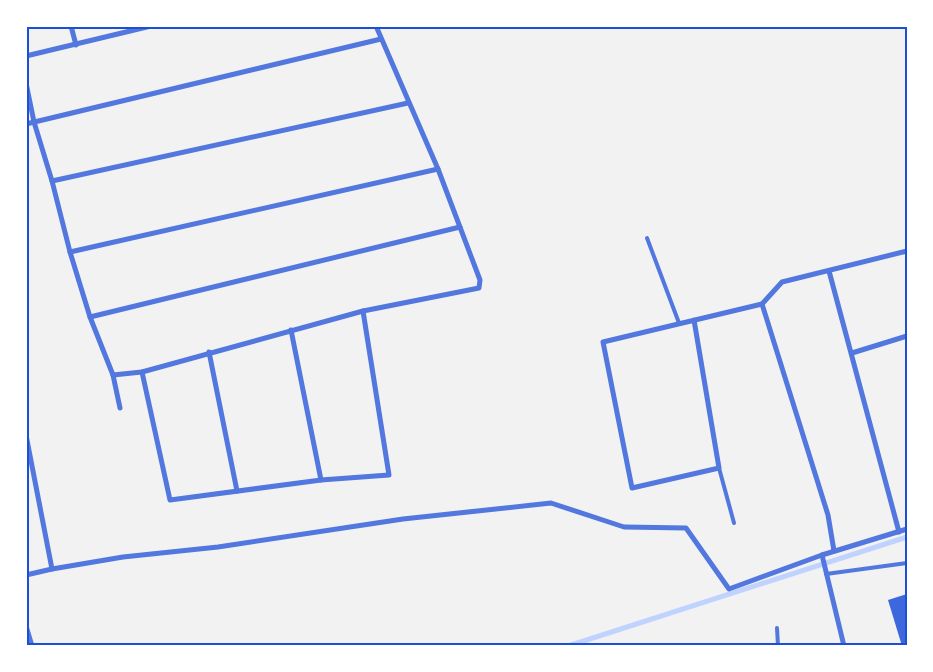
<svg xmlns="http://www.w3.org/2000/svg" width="933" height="672" font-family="Arial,sans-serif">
<rect width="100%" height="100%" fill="#f2f2f2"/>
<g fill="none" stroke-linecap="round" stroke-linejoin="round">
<polyline stroke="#bfd3fe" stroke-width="5" points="568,646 907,537"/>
</g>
<polygon fill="#3d67dc" points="907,594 907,646 902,646 888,600"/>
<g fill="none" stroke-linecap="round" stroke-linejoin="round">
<g stroke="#5277de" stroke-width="4">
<polyline points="647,238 679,323"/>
<polyline points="719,468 734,523"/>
<polyline points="826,574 907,563"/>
<polyline points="777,628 778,646"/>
</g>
<g stroke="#5277de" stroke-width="5">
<polyline points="71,26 76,45"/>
<polyline points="26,56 151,26"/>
<polyline points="26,83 34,122 52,181 70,252 90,317 113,375 142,372 363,311 479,288 480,280 438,169 376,26"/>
<polyline points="26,124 381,39"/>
<polyline points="52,181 408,103"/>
<polyline points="70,252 438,169"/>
<polyline points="829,271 899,532"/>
<polyline points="762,304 828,515 834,551"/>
<polyline points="90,317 460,227"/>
<polyline points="694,320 719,468 632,488 603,342 762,304 782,282 907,251"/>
<polyline points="291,330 321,480"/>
<polyline points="209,352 237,491"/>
<polyline points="852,353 907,336"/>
<polyline points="142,372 170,500 321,480 389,475 363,311"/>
<polyline points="113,375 120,408"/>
<polyline points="26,435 52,569 123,557 218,547 403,519 551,503 624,527 686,528 729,589 822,555 907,529"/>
<polyline points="822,555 844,646"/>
<polyline points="26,575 52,569"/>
<polyline points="26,626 32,646"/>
</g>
</g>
<rect width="933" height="672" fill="none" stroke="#ffffff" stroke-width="55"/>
<rect x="28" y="28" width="878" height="616" fill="none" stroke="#1d4ed8" stroke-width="2"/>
</svg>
